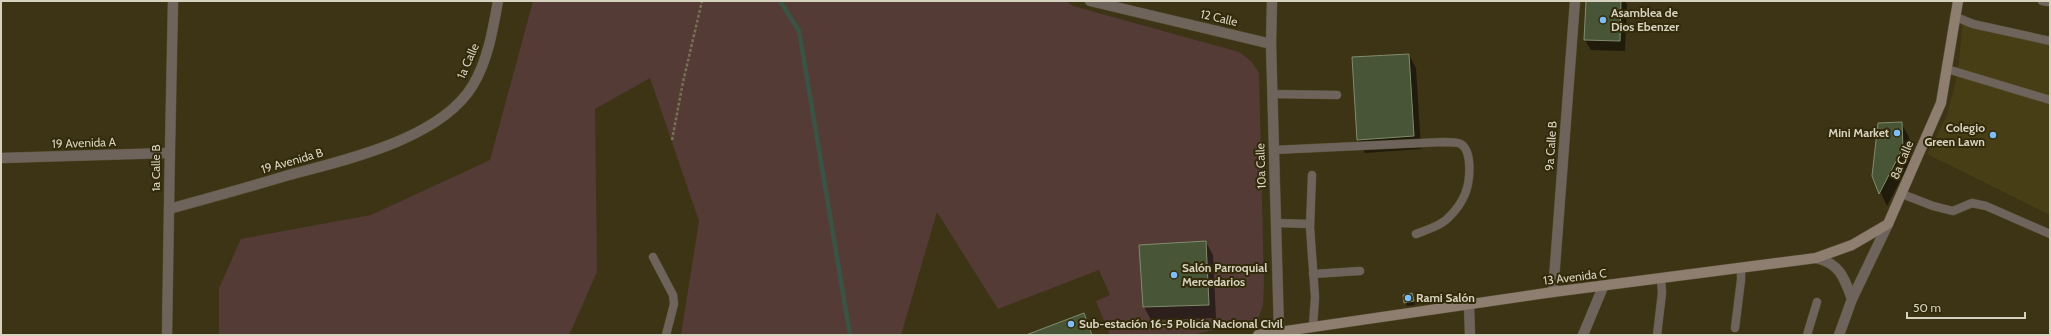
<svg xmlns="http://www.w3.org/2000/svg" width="2051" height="336" font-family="Cabin,sans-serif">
<rect width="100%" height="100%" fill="#3d3415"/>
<polygon fill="#483e16" points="1963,19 2050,40 2050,215 1927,154 1947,116 1958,72"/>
<polygon fill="#543b36" points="533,1 1066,1 1073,6 1239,52 1251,61 1259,73 1264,286 1263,305 1258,319 1192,335 1110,335 1096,301 1110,295 1099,270 998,309 937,212 901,335 681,335 699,221 650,78 595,109 597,272 569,335 219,335 219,288 241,239 371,215 490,160"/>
<g fill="#0007">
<polygon points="1587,1 1625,1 1627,5 1625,51 1591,50 1585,40"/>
<polygon points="1409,55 1416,68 1421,149 1365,153 1358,140"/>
<polygon points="1901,123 1909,137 1910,162 1887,206 1873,176"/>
<polygon points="1206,242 1213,255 1216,318 1151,320 1144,307"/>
<polygon points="1412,294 1415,305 1407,306 1405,302"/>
<polygon points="1083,314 1093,335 1028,335"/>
</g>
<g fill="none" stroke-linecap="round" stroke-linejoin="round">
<polyline stroke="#3a5343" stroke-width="4.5" points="780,1 799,31 850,335"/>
</g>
<g fill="#495537" stroke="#808c6c">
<polygon points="1586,1 1621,1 1620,41 1584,40"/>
<polygon points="1409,54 1414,136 1357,140 1352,57"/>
<polygon points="1902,122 1903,148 1879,194 1872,176 1878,123"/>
<polygon points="1206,241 1209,305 1143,307 1139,245"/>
<polygon points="1412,293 1414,301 1404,303 1403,295"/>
<polygon points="1084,313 1092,335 1026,335"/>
</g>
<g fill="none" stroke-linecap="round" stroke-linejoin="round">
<defs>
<g id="lane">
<polyline points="2042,1 2048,2"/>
<polyline points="1956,17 1973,24 2050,41"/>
<polyline points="1947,69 2050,100"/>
<polyline points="1272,94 1337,95"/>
<path d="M1274,150l169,-8c5,0 14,0 18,2 12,8 9,38 4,50 -3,7 -9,16 -14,21 -9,11 -23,14 -35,19"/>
<polyline points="1312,175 1310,227 1315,297 1313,326"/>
<polyline points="1902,194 1933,206 1953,211 1972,203 1986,206 2050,234"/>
<polyline points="1276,223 1310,224"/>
<polyline points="653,257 673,295 674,304 666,335"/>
<polyline points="1313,274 1360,271"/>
<polyline points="1735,328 1741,280 1741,268"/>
<polyline points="1657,335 1662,293 1661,279"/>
<polyline points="1807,335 1817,302"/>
</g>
<g id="street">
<polyline points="1090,1 1271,44"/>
<polyline points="1272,1 1271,44 1279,331"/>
<polyline points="1,158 168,153"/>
<path d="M169,209c40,-11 80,-22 120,-34 56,-15 152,-36 184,-90 15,-25 20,-56 25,-84"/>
<path d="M1816,258c24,6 28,19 36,41"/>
<polyline points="1553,292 1575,1"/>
<polyline points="1469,306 1470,335"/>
<path d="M167,335c2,-111 3,-223 6,-334"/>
<polyline points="1583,335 1603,287"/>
<polyline points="1839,335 1852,299 1888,224"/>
</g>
<polyline id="secondary" points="1258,335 1553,292 1816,258 1852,245 1888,224 1941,103 1958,1"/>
</defs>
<use href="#lane" stroke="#595034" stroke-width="9"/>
<use href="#street" stroke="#595034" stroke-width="11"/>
<use href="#secondary" stroke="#595034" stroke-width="11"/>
<polyline stroke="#787056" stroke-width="2.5" stroke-dasharray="3 2" stroke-linecap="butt" points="672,140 683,82 702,1"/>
<use href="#lane" stroke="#6e645b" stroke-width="8"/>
<use href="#street" stroke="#6e645b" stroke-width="10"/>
<use href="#secondary" stroke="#8d7e70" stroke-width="10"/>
</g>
<g fill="#7dbef9" stroke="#322a0a" stroke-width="1.5">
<circle cx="1603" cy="20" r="4"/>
<circle cx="1897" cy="133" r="4"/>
<circle cx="1993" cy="135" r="4"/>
<circle cx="1174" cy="275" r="4"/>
<circle cx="1408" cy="298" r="4"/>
<circle cx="1071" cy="324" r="4"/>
</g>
<g text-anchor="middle" stroke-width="4" stroke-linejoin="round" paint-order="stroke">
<g font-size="12" font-weight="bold" fill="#d7d2c0" stroke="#322a0a" text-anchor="start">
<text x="1611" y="17">Asamblea de<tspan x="1611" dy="14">Dios Ebenzer</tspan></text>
<text x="1985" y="132" text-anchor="end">Colegio<tspan x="1985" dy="14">Green Lawn</tspan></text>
<text x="1889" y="137" text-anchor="end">Mini Market</text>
<text x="1182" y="272">Salón Parroquial<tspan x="1182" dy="14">Mercedarios</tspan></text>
<text x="1416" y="302">Rami Salón</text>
<text x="1079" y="328">Sub-estación 16-5 Policía Nacional Civil</text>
</g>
<g font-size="12" fill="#d7d2c0" stroke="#322a0a">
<text transform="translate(1219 18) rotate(13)" y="4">12 Calle</text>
<text transform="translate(468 61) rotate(-66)" y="4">1a Calle</text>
<text transform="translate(84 143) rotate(-2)" y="4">19 Avenida A</text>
<text transform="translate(1551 146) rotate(-86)" y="4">9a Calle B</text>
<text transform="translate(1902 160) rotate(-67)" y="4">8a Calle</text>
<text transform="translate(292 161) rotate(-16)" y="4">19 Avenida B</text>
<text transform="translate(1261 166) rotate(-92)" y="4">10a Calle</text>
<text transform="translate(156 168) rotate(-90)" y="4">1a Calle B</text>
<text transform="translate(1575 277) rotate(-7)" y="4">13 Avenida C</text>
</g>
</g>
<rect width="2051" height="336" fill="none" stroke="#d7d2c0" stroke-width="4"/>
<path d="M1907 312v6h118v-6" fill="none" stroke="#d7d2c0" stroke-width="2"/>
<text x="1913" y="312" font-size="12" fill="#d7d2c0" stroke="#322a0a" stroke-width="3" paint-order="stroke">50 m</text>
</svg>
